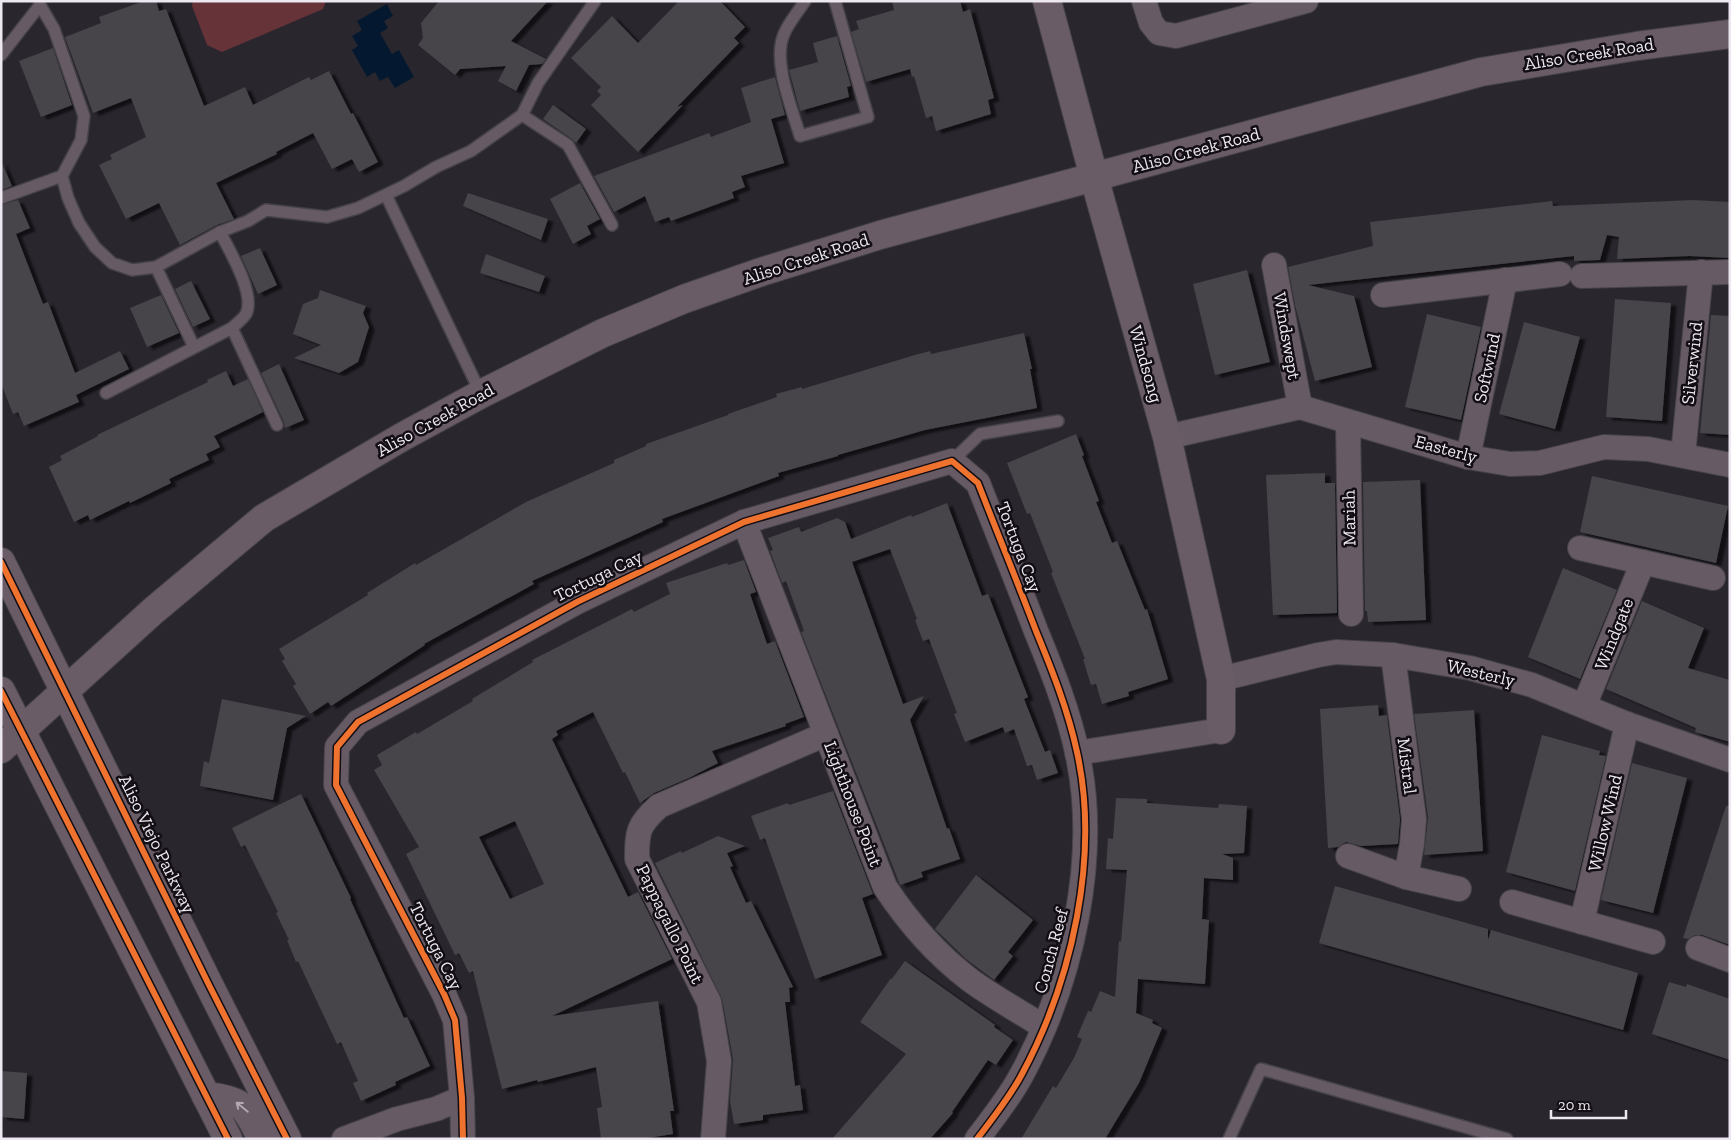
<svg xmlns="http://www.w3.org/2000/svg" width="1731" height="1140" font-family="'Zilla Slab',serif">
<defs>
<filter id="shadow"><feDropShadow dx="5.5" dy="3" stdDeviation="1" flood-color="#0009"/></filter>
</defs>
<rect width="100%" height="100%" fill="#2a262e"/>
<polygon fill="#663339" points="193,1 326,1 323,9 222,52 207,45 192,6"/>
<polygon fill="#04192f" points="387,4 393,16 384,21 388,28 380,33 392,54 399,50 414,77 395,88 388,77 380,81 375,72 367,77 352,50 358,46 352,36 362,30 357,21"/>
<g fill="#46444a" fill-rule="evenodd" filter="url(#shadow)">
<polygon points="144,1 156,1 159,11 166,9 204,106 245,87 253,105 309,77 311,80 329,71 351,114 353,113 378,162 359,172 352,159 332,169 313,133 276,152 277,154 216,183 234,219 217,225 180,245 159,203 126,219 99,165 112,159 110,155 146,137 131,98 93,113 65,37 101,23 99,17"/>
<polygon points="439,1 548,1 511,41 546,59 542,64 529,65 516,91 498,81 506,66 460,69 455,75 418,45 423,38 421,23"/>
<polygon points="679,1 720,1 745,27 734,38 739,43 677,107 683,105 638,152 591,105 601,95 597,91 601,87 571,58 612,16 638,43"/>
<polygon points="892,1 960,1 963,12 970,9 994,98 988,100 991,114 936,131 932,116 926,118 914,76 912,77 910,69 866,82 851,32 859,29 856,21 894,10"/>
<polygon points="837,36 851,86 847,87 849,97 800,111 789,70 818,62 813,43"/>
<polygon points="53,48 72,105 41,117 19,61"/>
<polygon points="775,77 785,115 771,119 784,163 741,176 745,187 732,192 734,198 671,221 669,217 655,222 645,196 614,212 594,176 709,133 711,137 751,122 741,88"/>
<polygon points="553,105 586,129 576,143 572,139 543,119"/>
<polygon points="1,161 12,186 1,190"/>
<polygon points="580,183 600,219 587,226 591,234 573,244 550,199"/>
<polygon points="468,193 548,219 541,240 463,206"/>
<polygon points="18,200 30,228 16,234 43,304 48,302 75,373 120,351 129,369 76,395 79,402 24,426 18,412 13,414 1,383 1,205"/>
<polygon points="1693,200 1730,202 1730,258 1689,256 1617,259 1619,237 1607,235 1600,260 1574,261 1574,256 1308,285 1354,296 1372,367 1315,381 1295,305 1288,267 1373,246 1370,222 1552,201 1553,206"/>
<polygon points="260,248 277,285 258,294 241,256"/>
<polygon points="486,254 545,276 539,292 480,273"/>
<polygon points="1247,270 1270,362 1215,375 1193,284"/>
<polygon points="191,281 210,319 193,327 175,289"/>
<polygon points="320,290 366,306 363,313 369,327 358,362 339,373 294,358 321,345 293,334 303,304 318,298"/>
<polygon points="161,295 179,333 147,347 130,308"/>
<polygon points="1615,299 1671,303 1662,421 1606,417"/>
<polygon points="1427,314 1481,327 1461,420 1405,407"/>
<polygon points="1711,315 1730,316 1730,435 1700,433"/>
<polygon points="1524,322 1580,337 1555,429 1499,414"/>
<polygon points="1024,333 1032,369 1030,369 1037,408 925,430 838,455 838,456 778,473 779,476 662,519 663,522 532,581 534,584 424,644 425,645 331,706 328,702 310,714 293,686 296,684 282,661 285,659 279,649 368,595 367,593 415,563 416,565 526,502 614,463 614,460 646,446 646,444 728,415 728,414 777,397 776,394 802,387 802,389 915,355 930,351 931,354"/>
<polygon points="279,364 304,420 285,428 284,422 261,373"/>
<polygon points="226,371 233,386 248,379 263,412 214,436 220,447 206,454 209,460 169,479 171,483 130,503 129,501 90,520 88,515 74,522 49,467 62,460 60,456 98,436 97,435 208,382 207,380"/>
<polygon points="1076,434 1084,455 1082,456 1099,501 1096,502 1112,543 1117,541 1145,610 1147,609 1168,679 1128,692 1129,696 1102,704 1096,684 1091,685 1083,659 1085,659 1051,573 1053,572 1030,513 1027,514 1007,463"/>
<polygon points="1325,473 1325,483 1335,483 1337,613 1273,615 1266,475"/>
<polygon points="1592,476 1728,506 1716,563 1580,532"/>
<polygon points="1420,480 1426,620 1368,622 1367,611 1365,611 1363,482"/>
<polygon points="947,503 982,596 988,594 1017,669 1028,697 1024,699 1045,752 1050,750 1058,773 1037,780 1032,765 1027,766 1014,729 1005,733 1003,727 965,742 954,714 957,713 929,639 923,641 915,620 917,619 890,549 852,562 903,704 924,696 910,720 947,829 949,828 960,859 921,872 923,877 900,885 801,632 804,631 786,581 782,583 770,551 773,550 768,538 799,527 801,532 837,518 845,522 851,539 911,515 912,517"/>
<path d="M744,560l12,32 -6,2 17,50 8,-3 29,76 -19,7 1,2 -74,25 6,12 -29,15 -35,15 -14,10 -15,-31 -2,1 -30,-61 -37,19 2,4 -6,4 76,158 10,-5 34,67 -120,57 106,-15 16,110h-4l3,23 -32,5h-40l-4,-31 5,-1 -6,-40 -58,15 -1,-2 -35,9 -29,-118 -4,2 -10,-20 -4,2 -49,-101 13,-7 -45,-77 8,-5 -5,-10 39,-23 1,2 56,-33 -1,-2 61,-37 -1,-2 100,-51 2,3 36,-18 -4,-11 61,-20 1,2zM515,821l29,63 -34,15 -31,-62z"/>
<polygon points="1563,568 1617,590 1580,679 1528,657"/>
<polygon points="1642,601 1704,628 1688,668 1730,680 1730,742 1695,732 1696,728 1606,689"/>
<polygon points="222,699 306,716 287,728 273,800 200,786 204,761 209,763"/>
<polygon points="1378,705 1379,716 1387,715 1400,819 1398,844 1361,846 1346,842 1338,847 1328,848 1320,709"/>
<polygon points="1474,710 1483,851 1424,855 1428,817 1414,714"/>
<polygon points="1542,735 1600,751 1599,755 1606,756 1575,891 1506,872"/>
<polygon points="1632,763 1687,778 1653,913 1601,900"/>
<polygon points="833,791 873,894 862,898 882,955 815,979 765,838 760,840 751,816 788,803 789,805"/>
<polygon points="301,794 351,898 350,899 404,1018 407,1017 430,1066 395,1082 396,1085 361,1101 353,1083 358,1081 341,1042 337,1044 298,961 296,962 287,940 289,940 276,913 278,912 245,845 241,847 232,828"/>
<polygon points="1116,798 1147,799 1147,803 1218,808 1219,804 1247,806 1244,853 1222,854 1233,858 1233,880 1204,878 1202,919 1209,920 1205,984 1138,979 1136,1013 1153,1020 1152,1023 1162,1028 1139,1083 1105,1139 1021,1139 1053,1086 1056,1088 1074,1058 1082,1039 1077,1037 1088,1011 1091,1012 1100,991 1115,997 1119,941 1121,942 1127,870 1106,869 1108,838 1113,839"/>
<polygon points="1726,806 1730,806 1730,945 1702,935 1695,935 1688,939 1683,938"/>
<polygon points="718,836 745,846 727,853 733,866 730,867 746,903 751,901 793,987 789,988 790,1002 785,1002 795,1086 800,1085 803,1110 763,1115 763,1120 734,1124 730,1101 733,1059 722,999 655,863 681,851 682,853"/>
<polygon points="976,875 1033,920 1008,952 1013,956 994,980 966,959 935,929"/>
<polygon points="1335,886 1488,929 1488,940 1491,930 1638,973 1623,1030 1319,943"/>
<polygon points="905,961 995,1025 994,1027 1013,1040 996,1065 988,1060 952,1112 953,1113 930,1139 832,1139 906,1054 860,1022 891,978 891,980"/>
<polygon points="1669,982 1686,987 1687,984 1730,999 1730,1060 1652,1034"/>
<polygon points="1,1071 27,1073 24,1119 1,1117"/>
</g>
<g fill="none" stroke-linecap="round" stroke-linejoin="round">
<defs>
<g id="lane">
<path d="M805,1c-7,11 -16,21 -21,33 -12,27 8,74 16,102l68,-19 -33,-116"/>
<polyline points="1,55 40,5 54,29 84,116 81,140 62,176 1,198"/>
<polyline points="522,115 568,145 612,225"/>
<polyline points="62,176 68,198 79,223 95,247 112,263 132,270 156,267 220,232 248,221 266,210 327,217 358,208 404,186 436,167 471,151 522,115 538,83 595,1"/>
<polyline points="386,195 481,394"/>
<polyline points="156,267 194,347"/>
<polyline points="232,328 277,425"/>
<path d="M106,393l126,-65c4,-4 11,-9 14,-14 10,-20 -17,-64 -26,-82"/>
<polyline points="952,461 980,434 1058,421"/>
<polyline points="1229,1139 1261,1069 1507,1139"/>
</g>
<g id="street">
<polyline points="1144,1 1151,23 1159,33 1176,36 1306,1"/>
<polyline points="1274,265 1300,407"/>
<polyline points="1582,276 1730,272"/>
<polyline points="1383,295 1560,274"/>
<polyline points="1348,422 1351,614"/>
<polyline points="1167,437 1300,407 1468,457 1510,464 1540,463 1604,447 1648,449 1730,465"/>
<polyline points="1683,455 1701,272"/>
<polyline points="1468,457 1505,280"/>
<path d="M744,522l141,365c23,35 51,67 85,93 23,17 49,31 74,47"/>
<polyline points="1580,548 1713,578"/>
<polyline points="1393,655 1414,819 1412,844 1406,877"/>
<polyline points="1221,679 1318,655 1336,652 1393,655 1470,668 1532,685 1627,724 1730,760"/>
<polyline points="1584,706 1643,562"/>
<polyline points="1077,753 1221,730"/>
<polyline points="1348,856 1406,877 1459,889"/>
<polyline points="1512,902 1653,942"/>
<polyline points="1582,922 1627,724"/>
<polyline points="1698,948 1730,960"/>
<polyline points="344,1139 397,1119 436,1109 462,1098"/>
<path d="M463,1139l-1,-41 -7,-78 -11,-26 -108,-209 1,-38 21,-25 219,-120 167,-80 208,-61 26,22c19,49 39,98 58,148 16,39 32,79 41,121 23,104 -5,229 -55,322 -12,23 -29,44 -45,65"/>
<path d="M713,1139l6,-78 -10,-59 -72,-143c0,-28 1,-34 22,-53l167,-72"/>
</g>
<g id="secondary">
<polyline points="1047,1 1094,177 1167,437 1221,679 1221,730"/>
<polyline points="1,562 209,985 287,1139"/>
<polyline points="1,691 228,1139"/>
<polyline points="1,749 153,611 264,518 402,437 481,394 603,333 684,299 761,272 880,235 1481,72 1637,46 1730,34"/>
<path d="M206,1096c38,5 39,9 56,43"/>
</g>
</defs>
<use href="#lane" stroke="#454248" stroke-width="14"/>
<use href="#street" stroke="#454248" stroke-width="26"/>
<use href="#secondary" stroke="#454248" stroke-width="30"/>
<use href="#lane" stroke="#665a64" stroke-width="11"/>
<use href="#street" stroke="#665a64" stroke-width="24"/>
<use href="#secondary" stroke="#6a5c66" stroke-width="28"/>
<defs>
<g id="cycleway">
<polyline points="1,562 209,985 287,1139"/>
<polyline points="1,691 228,1139"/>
<path d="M463,1139l-1,-41 -7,-78 -11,-26 -108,-209 1,-38 21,-25 219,-120 167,-80 208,-61 26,22c19,49 39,98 58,148 16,39 32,79 41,121 23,104 -5,229 -55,322 -12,23 -29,44 -45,65"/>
</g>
</defs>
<use href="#cycleway" stroke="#120e14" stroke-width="9"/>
<use href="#cycleway" stroke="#ef722f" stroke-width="6"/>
</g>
<defs><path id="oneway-shaft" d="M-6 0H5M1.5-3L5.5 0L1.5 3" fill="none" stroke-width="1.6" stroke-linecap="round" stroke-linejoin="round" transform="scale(1.25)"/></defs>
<use stroke="#b2a8b2" href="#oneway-shaft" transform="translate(242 1107) rotate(-141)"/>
<g text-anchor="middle" stroke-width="5" stroke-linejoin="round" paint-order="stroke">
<g font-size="18" fill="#ece7f0" stroke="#120e14">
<text transform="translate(1589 54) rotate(-9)" y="6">Aliso Creek Road</text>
<text transform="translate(1196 150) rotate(-15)" y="6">Aliso Creek Road</text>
<text transform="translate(806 259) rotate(-18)" y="6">Aliso Creek Road</text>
<text transform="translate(1287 336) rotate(80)" y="6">Windswept</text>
<text transform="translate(1692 363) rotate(-84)" y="6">Silverwind</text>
<text transform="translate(1146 364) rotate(74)" y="6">Windsong</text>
<text transform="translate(1487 368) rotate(-78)" y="6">Softwind</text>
<text transform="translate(435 420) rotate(-29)" y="6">Aliso Creek Road</text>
<text transform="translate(1446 449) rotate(15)" y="6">Easterly</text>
<text transform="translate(1349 518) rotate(-91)" y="6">Mariah</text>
<text transform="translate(1019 547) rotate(69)" y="6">Tortuga Cay</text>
<text transform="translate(598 576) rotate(-26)" y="6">Tortuga Cay</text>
<text transform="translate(1614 634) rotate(-68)" y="6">Windgate</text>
<text transform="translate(1481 673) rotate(13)" y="6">Westerly</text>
<text transform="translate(1407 766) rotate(83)" y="6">Mistral</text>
<text transform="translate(853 804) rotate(69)" y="6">Lighthouse Point</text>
<text transform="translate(1605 823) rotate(-77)" y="6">Willow Wind</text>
<text transform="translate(157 844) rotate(64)" y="6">Aliso Viejo Parkway</text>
<text transform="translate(670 924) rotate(64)" y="6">Pappagallo Point</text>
<text transform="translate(436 946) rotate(63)" y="6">Tortuga Cay</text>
<text transform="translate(1051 951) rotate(-75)" y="6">Conch Reef</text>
</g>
</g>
<rect width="1731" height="1140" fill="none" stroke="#ece7f0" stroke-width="5"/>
<path d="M1551 1110v8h75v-8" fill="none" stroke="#ece7f0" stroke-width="2.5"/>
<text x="1558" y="1110" font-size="15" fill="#ece7f0" stroke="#120e14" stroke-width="4" paint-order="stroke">20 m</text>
</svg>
